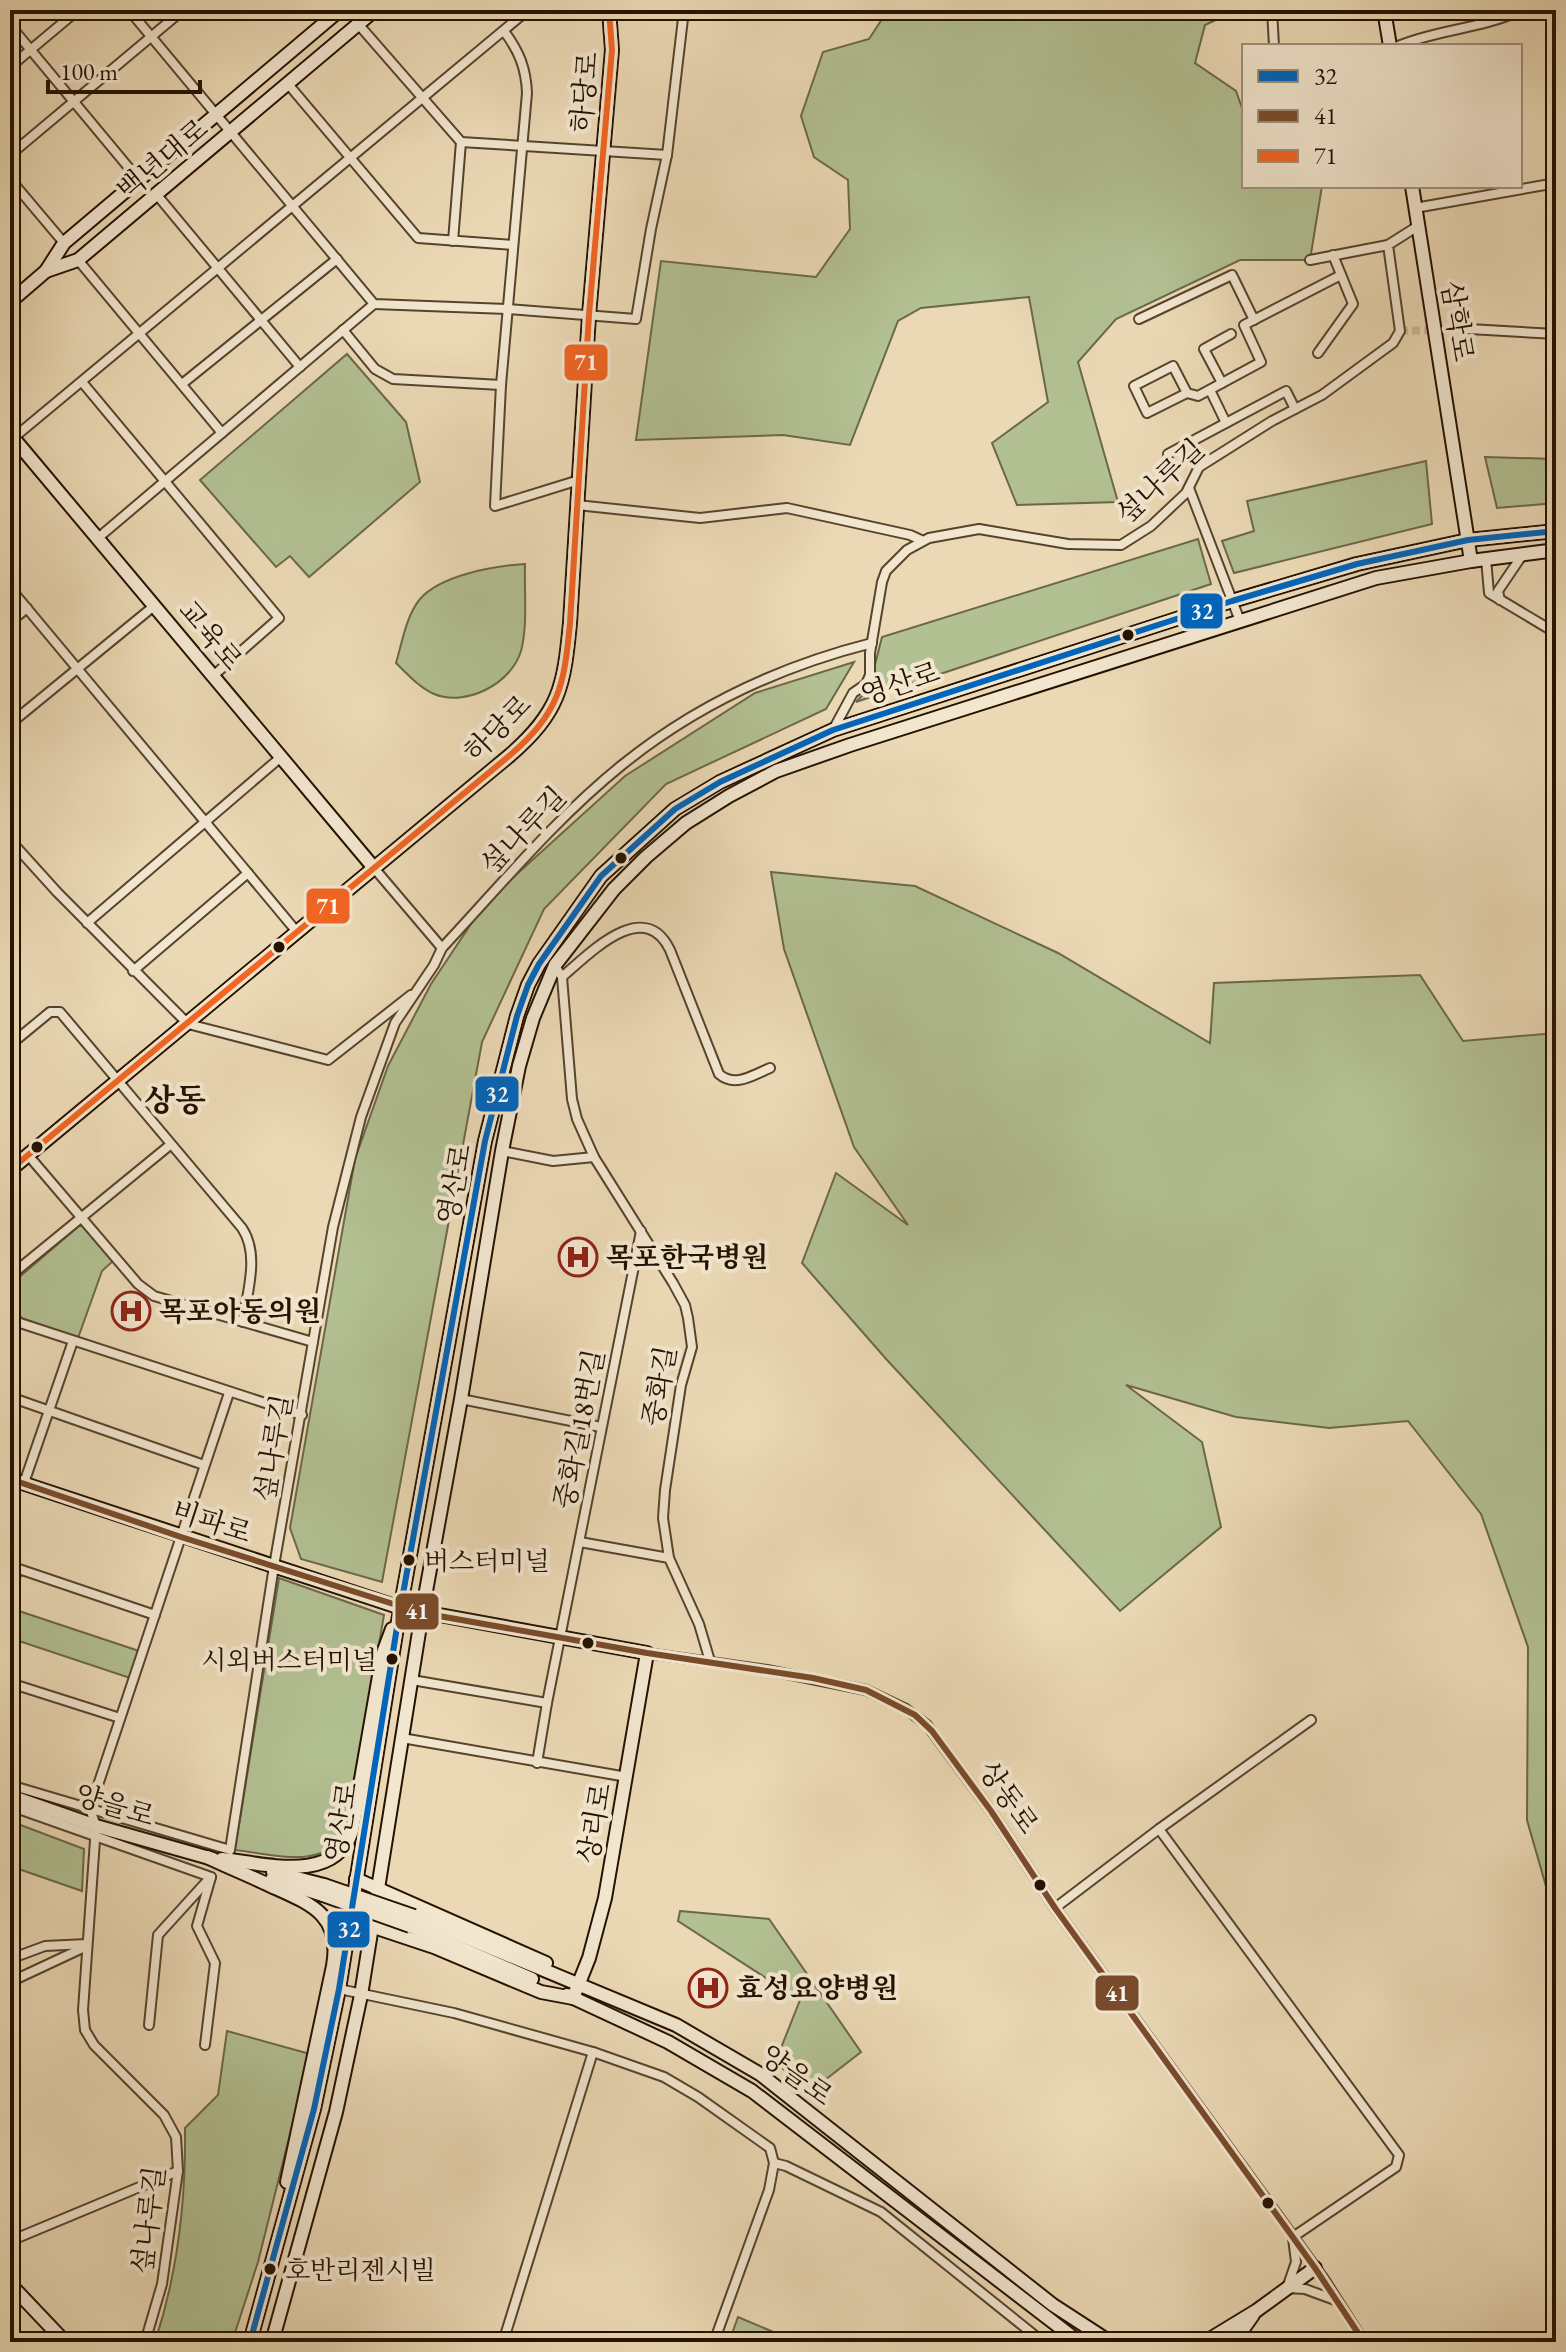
<svg xmlns="http://www.w3.org/2000/svg" width="1566" height="2352" font-family="'EB Garamond','Noto Serif KR',serif">
<rect width="100%" height="100%" fill="#ebd9b5"/>
<filter id="stains"><feTurbulence type="fractalNoise" baseFrequency=".0025" numOctaves="4"/><feColorMatrix values="0 0 0 0 .2 0 0 0 0 .09 0 0 0 0 .02 0 0 0 .5 -.17"/></filter>
<radialGradient id="worn" r=".72"><stop offset=".6" stop-color="#630" stop-opacity="0"/><stop offset="1" stop-color="#630" stop-opacity=".3"/></radialGradient>
<g fill="#b2c092" stroke="#6b6849" stroke-width="2">
<polygon points="888,10 1237,10 1205,25 1195,63 1236,91 1244,114 1244,186 1322,186 1310,260 1240,260 1116,319 1078,362 1118,502 1017,505 992,443 1048,402 1029,297 921,308 898,321 850,445 783,435 636,440 661,261 816,277 850,229 848,180 814,157 801,116 823,52 869,39"/>
<polygon points="347,354 406,422 420,482 309,577 290,556 276,567 200,480"/>
<polygon points="1485,457 1556,459 1556,503 1497,508"/>
<polygon points="1426,461 1432,524 1234,573 1222,541 1254,531 1247,501"/>
<polygon points="1198,539 1211,584 856,702 869,688 882,637"/>
<path d="M525,564c-1,28 3,60 -4,87 -10,33 -55,56 -87,43 -14,-6 -27,-20 -38,-31 6,-20 10,-47 24,-64 21,-24 74,-33 105,-35z"/>
<polygon points="854,662 826,709 666,784 544,909 482,1042 382,1582 301,1559 290,1528 355,1159 388,1066 431,984 485,903 625,776 755,693"/>
<polygon points="771,872 915,886 1058,953 1210,1043 1214,983 1420,975 1463,1041 1556,1033 1556,1921 1527,1820 1528,1647 1481,1514 1408,1421 1329,1428 1236,1417 1126,1385 1202,1442 1221,1527 1120,1611 887,1360 802,1263 836,1173 908,1225 854,1147 784,949"/>
<polygon points="79,1226 84,1226 113,1261 102,1271 78,1338 18,1317 10,1308 10,1285"/>
<polygon points="10,1566 23,1570 10,1608 142,1652 133,1679 10,1638"/>
<path d="M279,1578l105,37 -37,213c-20,44 -73,26 -112,22z"/>
<polygon points="10,1821 84,1849 82,1891 10,1866"/>
<polygon points="680,1911 769,1919 861,2052 812,2090 775,2063 800,2000 678,1921"/>
<path d="M227,2031l83,23 -52,208 -26,80h-77c23,-70 31,-140 30,-214l33,-33z"/>
<polygon points="738,2317 797,2342 729,2342"/>
</g>
<g fill="none" stroke-linecap="round" stroke-linejoin="round">
<polyline stroke="#cdbb9a" stroke-width="8" stroke-dasharray="8 4" stroke-linecap="butt" points="1400,331 1469,329"/>
<defs>
<g id="street">
<polyline points="129,10 374,304 507,309 636,319 651,229 667,155 684,10"/>
<polyline points="1272,10 1274,46"/>
<polyline points="10,25 139,180"/>
<polyline points="359,25 461,142 453,241"/>
<path d="M504,31c15,20 22,37 23,62l-26,292 -6,121 84,-26"/>
<path d="M1398,46c40,-17 84,-17 123,-36"/>
<polyline points="10,67 78,10"/>
<polyline points="288,84 418,238 513,245"/>
<polyline points="461,142 667,155"/>
<polyline points="10,155 183,10"/>
<polyline points="10,179 64,243"/>
<polyline points="157,195 300,367"/>
<polyline points="1415,208 1556,183"/>
<polyline points="78,260 222,433"/>
<polyline points="1310,260 1388,245"/>
<polyline points="1139,319 1232,275 1254,320"/>
<polyline points="1469,329 1556,334"/>
<polyline points="343,330 375,369 393,379 501,385"/>
<polyline points="1318,353 1353,304 1333,255"/>
<polyline points="82,382 279,618 213,676"/>
<polyline points="1222,383 1204,349 1231,334"/>
<polyline points="182,384 337,259"/>
<polyline points="1187,393 1173,366 1134,386 1147,413 1187,393 1198,396 1261,362 1244,325 1341,275"/>
<polyline points="1226,423 1286,391 1295,409"/>
<polyline points="11,440 528,10"/>
<polyline points="1168,454 1226,423 1210,390"/>
<polyline points="1189,488 1240,621"/>
<polyline points="577,505 700,518 787,508 910,535 921,540"/>
<polyline points="98,538 374,304"/>
<polyline points="1486,559 1489,593 1556,633"/>
<polyline points="10,588 297,932"/>
<polyline points="1500,600 1498,591 1523,554"/>
<polyline points="10,622 27,608"/>
<polyline points="10,724 154,606"/>
<polyline points="833,730 853,693 866,684 870,675 870,653 882,582 886,571 907,550 929,538 979,529 1068,544 1121,545 1151,526 1186,493 1199,467 1272,421 1322,395 1393,343 1400,331 1388,245 1418,226"/>
<polyline points="10,840 57,892 188,1024 328,1060 411,995"/>
<polyline points="374,868 442,948"/>
<polyline points="87,923 281,757"/>
<polyline points="554,964 562,977 572,1099 577,1119 594,1157 673,1283 685,1305 688,1318 692,1347 681,1385 665,1490 663,1518 669,1558 699,1624 710,1661"/>
<polyline points="133,971 248,873"/>
<path d="M562,977c27,-23 82,-81 108,-27l49,124c16,14 34,1 51,-6"/>
<path d="M10,1045l40,-33h10l182,216c18,27 5,64 1,94"/>
<polyline points="502,1151 553,1161 594,1157"/>
<polyline points="28,1155 138,1284 154,1296 313,1342"/>
<polyline points="10,1276 170,1145"/>
<polyline points="10,1315 20,1323 302,1415"/>
<polyline points="10,1397 204,1465"/>
<polyline points="461,1399 601,1427"/>
<polyline points="24,1483 73,1341"/>
<polyline points="580,1542 669,1558"/>
<polyline points="10,1566 155,1615"/>
<polyline points="647,1653 767,1670 866,1690 906,1709 927,1725 991,1811 1055,1908 1324,2279 1364,2342"/>
<polyline points="412,1680 547,1703"/>
<polyline points="10,1683 120,1718"/>
<polyline points="402,1738 627,1777"/>
<polyline points="537,1763 547,1703 641,1231"/>
<path d="M10,1785l220,65 44,-284 59,-339 28,-110 34,-94 39,-58 8,-17c58,-62 113,-129 180,-183 73,-59 159,-99 250,-122"/>
<polyline points="10,1806 211,1877"/>
<polyline points="1159,1829 1399,2155 1396,2167 1293,2237"/>
<polyline points="1055,1908 1159,1829 1311,1720"/>
<polyline points="10,1959 45,1946 87,1944"/>
<polyline points="10,1982 87,1946"/>
<polyline points="339,1989 454,2013 593,2052 664,2077 698,2097 770,2148 774,2163 769,2190 714,2342"/>
<polyline points="149,2025 158,1935 208,1880"/>
<polyline points="205,2045 215,1963 197,1926 211,1877"/>
<polyline points="774,2163 786,2166 881,2212 1043,2342"/>
<polyline points="1293,2238 1296,2262 1287,2288 1305,2289 1335,2300"/>
<polyline points="10,2241 178,2171"/>
<polyline points="145,2342 162,2284 178,2171 176,2137 164,2115 94,2045 85,2030 83,2010 96,1826 90,1809 229,1393"/>
<polyline points="503,2342 593,2052"/>
</g>
<g id="secondary">
<polyline points="1384,10 1390,46"/>
<polyline points="1412,186 1471,561"/>
<polyline points="46,271 78,260 375,10"/>
<polyline points="10,302 46,271 64,243 340,10"/>
<polyline points="10,434 374,868"/>
<path d="M10,1170l499,-414c51,-44 55,-70 61,-133l19,-308 23,-265 -3,-40"/>
<polyline points="10,1479 401,1608 647,1653 605,1898 589,1958 573,1998 541,1992 434,1947 350,1919"/>
<polyline points="10,1796 96,1826 213,1859"/>
<path d="M207,1857c21,10 43,19 64,29 40,18 71,29 62,80l-46,216"/>
<path d="M222,1859c41,4 112,26 130,-28l31,-178 9,-24"/>
<polyline points="273,1872 324,1885"/>
<polyline points="272,1879 323,1895"/>
<polyline points="356,1879 546,1963"/>
<polyline points="414,1916 676,2025 760,2074 1053,2305 1110,2342"/>
<polyline points="410,1926 532,1979"/>
<polyline points="567,1995 668,2042 752,2091 1079,2342"/>
<polyline points="10,2284 65,2342"/>
<polyline points="250,2342 314,2109 339,1989 397,1627 485,1141 517,1016 528,985 539,964 601,876 675,809 720,782 833,730 1232,601 1357,564 1468,540 1556,531"/>
<polyline points="272,2342 336,2112 361,1995 422,1613 461,1399 502,1151 519,1066 533,1018 555,965 614,889 646,857 686,823 729,796 776,771 850,745 1376,578 1471,561 1556,550"/>
<polyline points="1205,2342 1256,2311 1315,2268"/>
<polyline points="1234,2342 1253,2315"/>
</g>
</defs>
<use href="#street" stroke="#56432d" stroke-width="12"/>
<use href="#secondary" stroke="#241100" stroke-width="16"/>
<use href="#street" stroke="#f2e6cf" stroke-width="8"/>
<use href="#secondary" stroke="#f2e6cf" stroke-width="12"/>
<defs>
<g id="secondary-bridge">
<polyline points="324,1885 414,1916"/>
<polyline points="323,1895 410,1926"/>
</g>
</defs>
<use href="#secondary-bridge" stroke="#241100" stroke-width="16" stroke-linecap="butt"/>
<use href="#secondary-bridge" stroke="#f2e6cf" stroke-width="12"/>
<defs>
<polyline id="bus-1" points="250,2342 314,2109 339,1989 397,1627 485,1141 517,1016 528,985 539,964 601,876 675,809 720,782 833,730 1232,601 1357,564 1468,540 1556,531"/>
<polyline id="bus-2" points="10,1479 181,1537 422,1613 647,1653 813,1678 866,1690 915,1715 932,1731 991,1811 1055,1908 1315,2268 1364,2342"/>
<path id="bus-3" d="M10,1170l499,-414c51,-44 55,-70 61,-133l19,-308 23,-265 -3,-40"/>
</defs>
<use href="#bus-1" stroke="#f2e6cf" stroke-width="12"/>
<use href="#bus-2" stroke="#f2e6cf" stroke-width="12"/>
<use href="#bus-3" stroke="#f2e6cf" stroke-width="12"/>
<use href="#bus-1" stroke="#0065bd" stroke-width="6"/>
<use href="#bus-2" stroke="#7a4b2a" stroke-width="6"/>
<use href="#bus-3" stroke="#f26522" stroke-width="6"/>
</g>
<defs>
<symbol id="hospital-ring" viewBox="-11 -11 22 22"><circle r="9.5" fill="#f2e6cf" stroke="#8f2418" stroke-width="1.5"/><path d="M-5-5h3v3.5h4V-5h3V5h-3V1.5h-4V5h-3Z" fill="#8f2418"/></symbol>
</defs>
<g fill-rule="evenodd">
<use href="#hospital-ring" x="556" y="1235" width="44" height="44"/>
<use href="#hospital-ring" x="109" y="1289" width="44" height="44"/>
<use href="#hospital-ring" x="686" y="1966" width="44" height="44"/>
</g>
<g fill="#241100" stroke="#f2e6cf" stroke-width="3">
<circle cx="1128" cy="635" r="7"/>
<circle cx="621" cy="858" r="7"/>
<circle cx="279" cy="947" r="7"/>
<circle cx="37" cy="1147" r="7"/>
<circle cx="409" cy="1560" r="7"/>
<circle cx="588" cy="1643" r="7"/>
<circle cx="392" cy="1659" r="7"/>
<circle cx="1040" cy="1885" r="7"/>
<circle cx="1268" cy="2203" r="7"/>
<circle cx="270" cy="2269" r="7"/>
</g>
<g text-anchor="middle" stroke-width="8" stroke-linejoin="round" paint-order="stroke">
<g font-size="26" fill="#241100" stroke="#f2e6cf" text-anchor="start">
<text x="424" y="1570">버스터미널</text>
<text x="377" y="1669" text-anchor="end">시외버스터미널</text>
<text x="285" y="2279">호반리젠시빌</text>
</g>
<g font-size="28" fill="#241100" stroke="#f2e6cf">
<text transform="translate(584 92) rotate(-85)" y="10">하당로</text>
<text transform="translate(162 159) rotate(-40)" y="10">백년대로</text>
<text transform="translate(1458 321) rotate(81)" y="10">삼학로</text>
<text transform="translate(1160 481) rotate(-43)" y="10">섶나루길</text>
<text transform="translate(211 635) rotate(50)" y="10">교육로</text>
<text transform="translate(900 683) rotate(-18)" y="10">영산로</text>
<text transform="translate(497 728) rotate(-45)" y="10">하당로</text>
<text transform="translate(523 830) rotate(-46)" y="10">섶나루길</text>
<text transform="translate(454 1184) rotate(-80)" y="10">영산로</text>
<text transform="translate(659 1386) rotate(-80)" y="10">중화길</text>
<text transform="translate(579 1429) rotate(-79)" y="10">중화길18번길</text>
<text transform="translate(273 1448) rotate(-80)" y="10">섶나루길</text>
<text transform="translate(212 1521) rotate(18)" y="10">비파로</text>
<text transform="translate(1009 1797) rotate(55)" y="10">상동로</text>
<text transform="translate(115 1805) rotate(17)" y="10">양을로</text>
<text transform="translate(341 1822) rotate(-81)" y="10">영산로</text>
<text transform="translate(594 1823) rotate(-80)" y="10">상리로</text>
<text transform="translate(797 2075) rotate(36)" y="10">양을로</text>
<text transform="translate(148 2220) rotate(-83)" y="10">섶나루길</text>
</g>
<g font-size="28" font-weight="bold" fill="#241100" stroke="#f2e6cf" text-anchor="start">
<text x="606" y="1267">목포한국병원</text>
<text x="159" y="1321">목포아동의원</text>
<text x="736" y="1998">효성요양병원</text>
</g>
<g font-size="32" font-weight="bold" fill="#241100" stroke="#f2e6cf">
<text x="175" y="1111">상동</text>
</g>
</g>
<g stroke="#f2e6cf" stroke-width="3">
<rect x="563" y="343" width="46" height="39" rx="8" fill="#f26522"/>
<rect x="1179" y="592" width="45" height="38" rx="8" fill="#0065bd"/>
<rect x="305" y="887" width="46" height="38" rx="8" fill="#f26522"/>
<rect x="474" y="1075" width="46" height="38" rx="8" fill="#0065bd"/>
<rect x="394" y="1592" width="46" height="39" rx="8" fill="#7a4b2a"/>
<rect x="326" y="1910" width="45" height="39" rx="8" fill="#0065bd"/>
<rect x="1094" y="1974" width="46" height="38" rx="8" fill="#7a4b2a"/>
</g>
<g font-size="22" text-anchor="middle" font-weight="bold" fill="#fff">
<text x="586" y="370">71</text>
<text x="1202" y="619">32</text>
<text x="328" y="914">71</text>
<text x="497" y="1102">32</text>
<text x="417" y="1619">41</text>
<text x="349" y="1937">32</text>
<text x="1117" y="2001">41</text>
</g>
<rect width="1566" height="2352" fill="none" stroke="#ebd9b5" stroke-width="40"/>
<rect x="12" y="12" width="1542" height="2328" fill="none" stroke="#241100" stroke-width="4"/>
<rect x="20" y="20" width="1526" height="2312" fill="none" stroke="#241100" stroke-width="2"/>
<rect x="1242" y="44" width="280" height="144" fill="#f2e6cf" stroke="#a0917c" stroke-width="2"/>
<rect x="1258" y="70" width="40" height="12" fill="#0065bd" stroke="#a0917c" stroke-width="2"/>
<text x="1314" y="84" font-size="24" fill="#241100">32</text>
<rect x="1258" y="110" width="40" height="12" fill="#7a4b2a" stroke="#a0917c" stroke-width="2"/>
<text x="1314" y="124" font-size="24" fill="#241100">41</text>
<rect x="1258" y="150" width="40" height="12" fill="#f26522" stroke="#a0917c" stroke-width="2"/>
<text x="1314" y="164" font-size="24" fill="#241100">71</text>
<path d="M48 80v12h152v-12" fill="none" stroke="#241100" stroke-width="4"/>
<text x="60" y="80" font-size="24" fill="#241100" stroke="#f2e6cf" stroke-width="6" paint-order="stroke">100 m</text>
<rect width="100%" height="100%" filter="url(#stains)"/>
<rect width="100%" height="100%" fill="url(#worn)"/>
</svg>
